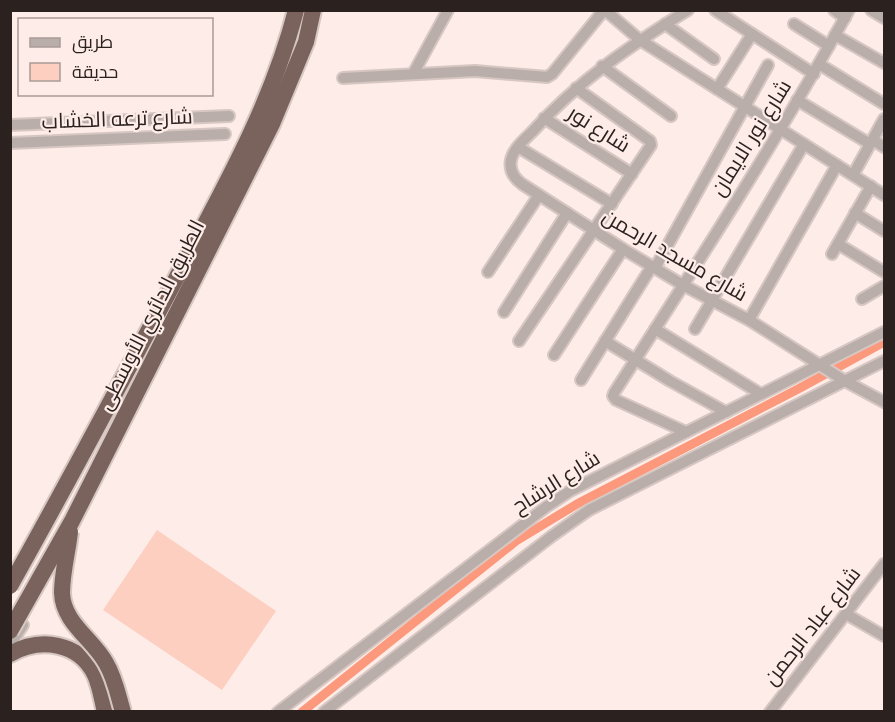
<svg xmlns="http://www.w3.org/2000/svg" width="895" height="722" font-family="Signika,Cairo,sans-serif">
<rect width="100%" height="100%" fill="#fdece7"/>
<polygon fill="#fccfc1" points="157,530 276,611 222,690 103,610"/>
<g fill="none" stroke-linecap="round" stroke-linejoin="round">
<polyline stroke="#fc997c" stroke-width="9" points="302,712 516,541 577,504 800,388 884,342"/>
<defs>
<g id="minor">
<polyline points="605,10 640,40 884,195"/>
<path d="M688,10c-57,35 -110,71 -155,121 -8,8 -20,18 -22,29 -2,10 3,18 11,24l101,65 60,36 66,35 96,61 39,21"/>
<polyline points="715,10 814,74"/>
<polyline points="834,10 845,18"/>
<polyline points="871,10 884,18"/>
<polyline points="665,24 714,59"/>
<polyline points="794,24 829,46"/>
<polyline points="835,35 884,63"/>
<polyline points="819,64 884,104"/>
<polyline points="602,66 671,116"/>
<polyline points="413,74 448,10"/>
<polyline points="343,78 475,71 547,77 552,74 604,10"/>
<polyline points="717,89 752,34"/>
<polyline points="797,100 870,144"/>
<polyline points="544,118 632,174"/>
<polyline points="10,125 229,116"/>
<polyline points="873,140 884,147"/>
<polyline points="10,143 225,134"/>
<polyline points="518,147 612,204"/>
<polyline points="853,175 884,119"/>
<polyline points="855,213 884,231"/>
<polyline points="838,244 884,272"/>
<polyline points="832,254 871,186"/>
<polyline points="655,268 768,65"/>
<polyline points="488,272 539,195"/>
<polyline points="862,299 884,286"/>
<polyline points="504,312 567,213"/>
<polyline points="749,320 837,165"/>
<polyline points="655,329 761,394"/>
<polyline points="695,329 804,144"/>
<polyline points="519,341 651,145 650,141 576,88"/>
<polyline points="605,341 670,381 726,412"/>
<polyline points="554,355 623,249"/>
<polyline points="581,380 652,266"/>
<path d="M686,432l-70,-32 -3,-4 1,-3c81,-126 163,-252 235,-383"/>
<polyline points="846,614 884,636"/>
<polyline points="10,645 23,625"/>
<polyline points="278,712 546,507 570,491 884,332"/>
<polyline points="324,712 552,536 589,510 884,361"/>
<polyline points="770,712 884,564"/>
</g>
<path id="highway" d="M10,654c30,-17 69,-12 85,21 5,11 7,25 10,37"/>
</defs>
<use href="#minor" stroke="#d7c7c3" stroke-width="14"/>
<use href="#highway" stroke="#d7c7c3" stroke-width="20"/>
<use href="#minor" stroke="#baaeaa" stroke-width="10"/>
<use href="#highway" stroke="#7a635c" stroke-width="16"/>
<defs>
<g id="highway-bridge">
<path d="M70,532c-2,19 -8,41 -8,61 1,30 31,46 44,70 9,15 12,32 17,49"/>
<path d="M10,586c58,-103 113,-207 168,-311 45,-85 94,-171 118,-265"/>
<polyline points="10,631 72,521 272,124 306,42 313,10"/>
</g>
</defs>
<use href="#highway-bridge" stroke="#d7c7c3" stroke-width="20" stroke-linecap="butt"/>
<use href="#highway-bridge" stroke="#7a635c" stroke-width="16"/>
</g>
<g text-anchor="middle" stroke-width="4.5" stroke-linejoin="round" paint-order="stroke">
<g font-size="21" fill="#2b211e" stroke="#fdece7">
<text transform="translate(117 119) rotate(-2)" y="7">شارع ترعه الخشاب</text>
<text transform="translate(599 129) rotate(32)" y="7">شارع نور</text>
<text transform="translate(751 138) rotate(-58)" y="7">شارع نور الايمان</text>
<text transform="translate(675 255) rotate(30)" y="7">شارع مسجد الرحمن</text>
<text transform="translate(151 315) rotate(-63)" y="7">الطريق الدائري الأوسطى</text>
<text transform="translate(556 482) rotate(-32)" y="7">شارع الرشاح</text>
<text transform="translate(812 626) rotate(-52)" y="7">شارع عباد الرحمن</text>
</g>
</g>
<rect width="895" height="722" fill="none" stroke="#2b211e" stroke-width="24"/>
<rect x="18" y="18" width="195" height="78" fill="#fdece7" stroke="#a99b97" stroke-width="1.5"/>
<rect x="30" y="38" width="30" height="9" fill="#baaeaa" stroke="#a99b97" stroke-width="1.5"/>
<text x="72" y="48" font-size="18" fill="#2b211e">طريق</text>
<rect x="30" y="63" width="30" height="18" fill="#fccfc1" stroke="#a99b97" stroke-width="1.5"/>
<text x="72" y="78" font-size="18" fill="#2b211e">حديقة</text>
</svg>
